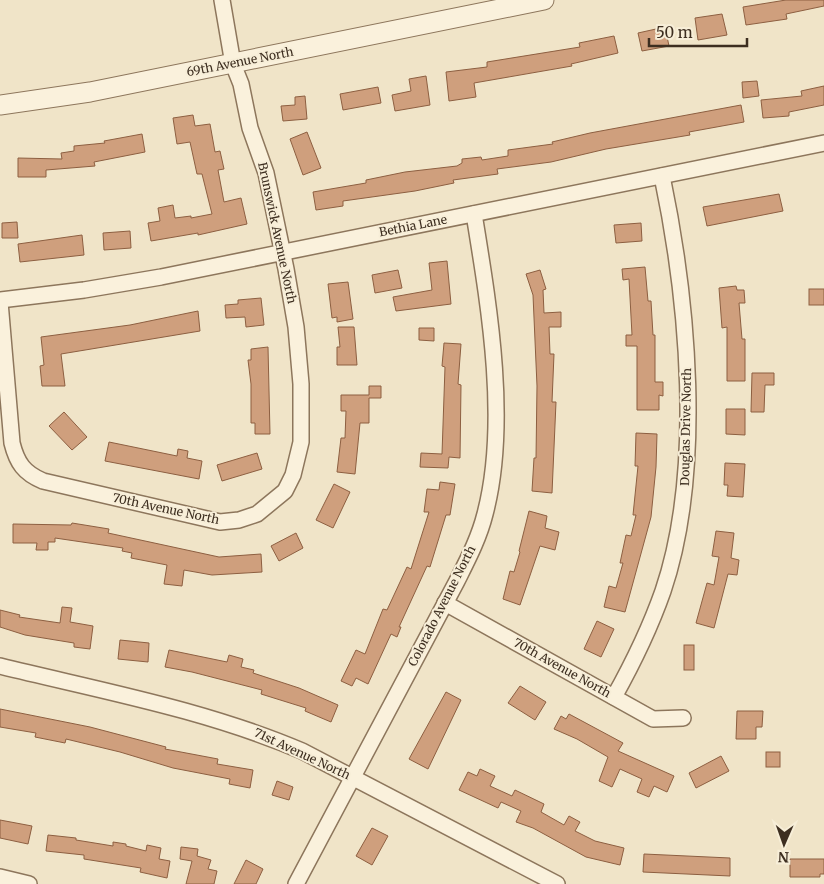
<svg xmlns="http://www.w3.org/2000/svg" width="824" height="884" font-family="Merriweather,serif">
<rect width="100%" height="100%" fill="#f0e4c8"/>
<g fill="#cf9f7d" stroke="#8d5f41">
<polygon points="786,0 824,0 824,6 786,14 787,19 746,25 743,7"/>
<polygon points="722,14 727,35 698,40 695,18"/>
<polygon points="665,27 669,46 642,51 638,33"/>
<polygon points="614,36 618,53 571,64 572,66 474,83 476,97 449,101 446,72 487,67 487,62 580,47 579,43"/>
<polygon points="426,76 430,105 395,111 392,95 411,91 409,79"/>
<polygon points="757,81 759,96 743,98 742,82"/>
<polygon points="824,86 824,105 789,112 789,116 763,118 761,100 802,96 801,91"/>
<polygon points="378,87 381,103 343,110 340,94"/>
<polygon points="305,96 307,119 283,121 281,106 295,105 295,97"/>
<polygon points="741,105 744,122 689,132 690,135 606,149 551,162 497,169 498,174 453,180 454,183 415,191 343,201 343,206 316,210 313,192 366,183 366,180 405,172 457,166 462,163 462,159 481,157 482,160 508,156 508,150 553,144 552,142 590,133"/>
<polygon points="193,115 195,126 210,124 215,152 220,151 224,169 218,170 224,202 241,198 247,224 198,235 198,233 151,241 148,223 160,221 158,208 173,205 175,218 191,216 191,218 212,214 202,174 197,174 190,142 177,144 173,118"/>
<polygon points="307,132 321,168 303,175 290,139"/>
<polygon points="142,134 145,152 94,162 95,166 46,170 46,177 18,177 18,158 62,159 61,153 74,151 74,146 105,143 104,141"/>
<polygon points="779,194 783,211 707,226 703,207"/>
<polygon points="17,222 18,238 2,238 2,223"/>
<polygon points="641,223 642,241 616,243 614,225"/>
<polygon points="130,231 131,248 104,250 103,233"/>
<polygon points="82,235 84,255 20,262 18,244"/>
<polygon points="447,261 451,304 396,311 393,297 432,290 429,263"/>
<polygon points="645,267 648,301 651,301 653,335 655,335 655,382 663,382 663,396 659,395 659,410 637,410 637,346 626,346 626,335 632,335 629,279 623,280 622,269"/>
<polygon points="398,270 402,288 375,293 372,275"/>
<polygon points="540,270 546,289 543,290 544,313 561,312 561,327 549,327 550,354 554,354 552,402 556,402 552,493 532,491 534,458 536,458 537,386 533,295 526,274"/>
<polygon points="348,282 353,319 337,322 337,317 332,318 328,284"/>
<polygon points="736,286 737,290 744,290 745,303 739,303 742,339 745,339 745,381 727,381 727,327 722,328 719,288"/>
<rect x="809" y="289" width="15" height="16"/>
<polygon points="261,298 264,325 246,327 245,317 226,318 225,305 238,304 238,300"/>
<polygon points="198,311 200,331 61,354 65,386 42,386 40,366 44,365 41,337 130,325"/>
<polygon points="338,327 354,327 357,365 337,365 337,347 340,347"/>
<polygon points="419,328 434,328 434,341 419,340"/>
<polygon points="444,343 461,344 458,384 461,385 460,458 449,457 448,468 420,467 421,453 442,454 445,367 442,366"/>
<polygon points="268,347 270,434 255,434 255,423 251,423 251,384 248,360 251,360 251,349"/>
<polygon points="752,373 774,373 774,385 765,385 764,412 751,412"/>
<polygon points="369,386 381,386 381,398 369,398 369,423 360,423 355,474 337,472 341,438 345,438 346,411 341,411 341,395 369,395"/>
<polygon points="726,409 745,409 745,435 726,434"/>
<polygon points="64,412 87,437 72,450 49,426"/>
<polygon points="636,433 657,434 656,467 651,517 625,612 604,607 609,586 616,588 623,563 620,563 626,535 631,536 636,515 633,515 638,466 635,466"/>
<polygon points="109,442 177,456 178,449 188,451 187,458 202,461 199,479 105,461"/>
<polygon points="257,453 262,469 222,481 217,465"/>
<polygon points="725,463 745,464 743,497 727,496 728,485 724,485"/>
<polygon points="440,482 455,484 450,515 446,515 430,567 427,566 399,627 401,627 397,637 391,634 368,684 356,678 352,686 341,681 356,650 365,654 383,609 387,610 407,567 411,569 429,512 424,512 427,489 439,490"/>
<polygon points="334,484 350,492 333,528 316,520"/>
<polygon points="529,511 547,516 545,528 559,532 555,550 540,546 520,605 503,599 510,571 514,572 520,552 519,551"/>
<polygon points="72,523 109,529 108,533 219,557 261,554 262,572 212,575 184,570 182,586 164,584 167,565 131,558 132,553 122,551 123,548 55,538 55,542 48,542 48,550 36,550 37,543 13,543 13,524 71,525"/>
<polygon points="716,531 734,533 731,558 739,560 737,575 728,574 714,628 696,623 707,583 714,585 719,557 712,556"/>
<polygon points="296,533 303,548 279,561 271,546"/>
<polygon points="62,607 72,608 70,622 93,626 90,649 74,647 74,643 25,635 0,627 0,610 20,615 19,617 60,623"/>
<polygon points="597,621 614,629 601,657 584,649"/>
<polygon points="120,640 149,643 148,662 118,659"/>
<rect x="684" y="645" width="10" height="25"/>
<polygon points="169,650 227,662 229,655 243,659 241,667 254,670 253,673 299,688 338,705 331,722 305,711 306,708 261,694 262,690 192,672 165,667"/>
<polygon points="520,686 546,702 535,720 508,703"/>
<polygon points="446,692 461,700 428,769 409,759"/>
<polygon points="0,709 90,727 166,747 165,749 218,759 217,764 253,770 250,788 229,784 230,779 173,768 120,752 66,739 65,743 35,737 36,733 0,727"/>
<polygon points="737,711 763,711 762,727 756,727 756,739 736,739"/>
<polygon points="569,714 623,743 618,751 674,776 667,792 654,786 649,797 637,792 642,779 620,769 612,787 599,781 608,757 577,739 554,729 561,716 566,719"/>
<rect x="766" y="752" width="14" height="15"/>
<polygon points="721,756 729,771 696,788 689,773"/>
<polygon points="480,769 495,776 490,786 512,796 515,790 544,804 541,812 564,825 569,816 580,822 575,831 595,841 624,848 620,865 586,857 533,828 516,822 521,811 501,802 498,808 459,790 468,772 477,776"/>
<polygon points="277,781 293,787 289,800 272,795"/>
<polygon points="0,820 32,826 28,844 0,838"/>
<polygon points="372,828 388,836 372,865 356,856"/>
<polygon points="48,835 76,838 76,840 113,846 113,842 126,844 126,846 146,851 147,845 161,848 159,859 170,861 167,878 140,872 141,868 84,859 84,855 46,851"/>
<polygon points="181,847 198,849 197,856 211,860 208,869 217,871 214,884 186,884 192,861 180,859"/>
<polygon points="644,854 730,858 730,876 643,872"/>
<polygon points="790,859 824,859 824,874 820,874 820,877 790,877"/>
<polygon points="246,860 263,869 256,884 234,884"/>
</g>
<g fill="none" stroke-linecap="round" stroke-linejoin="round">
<defs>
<g id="minor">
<polyline points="0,300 84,290 161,277 824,143"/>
<path d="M0,302l12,141c5,20 12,30 31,38l177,41 19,-2 18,-6 28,-23 8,-16 8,-33v-58l-5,-57 -10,-58 -20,-96 -16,-45 -9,-44 -8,-20 -11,-64"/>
<polyline points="445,603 653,719 683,718"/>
<path d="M0,666c102,25 206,44 302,85l255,133"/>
<path d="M614,697c19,-34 36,-69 49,-106 41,-121 25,-291 -1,-415"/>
<polyline points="0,877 29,884"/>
<path d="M296,884l161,-303c11,-22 22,-43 28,-67 24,-91 4,-208 -11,-300"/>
</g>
<polyline id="tertiary" points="0,105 90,92 544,0"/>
</defs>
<use href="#minor" stroke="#8d765c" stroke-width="18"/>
<use href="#tertiary" stroke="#8d765c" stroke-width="21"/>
<use href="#minor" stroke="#faf1dc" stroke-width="15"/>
<use href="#tertiary" stroke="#faf1dc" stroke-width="19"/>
</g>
<g text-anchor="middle" stroke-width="4" stroke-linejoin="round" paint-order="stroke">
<g font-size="12" fill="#3d2e20" stroke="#f7eed8">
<text transform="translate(240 62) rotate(-11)" y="4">69th Avenue North</text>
<text transform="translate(413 226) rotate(-11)" y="4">Bethia Lane</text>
<text transform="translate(277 233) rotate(78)" y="4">Brunswick Avenue North</text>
<text transform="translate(686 427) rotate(-89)" y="4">Douglas Drive North</text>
<text transform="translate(166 509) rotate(12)" y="4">70th Avenue North</text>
<text transform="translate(442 606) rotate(-63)" y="4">Colorado Avenue North</text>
<text transform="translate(562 668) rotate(29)" y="4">70th Avenue North</text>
<text transform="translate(302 754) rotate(25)" y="4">71st Avenue North</text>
</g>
</g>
<g transform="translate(784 844) rotate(182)" stroke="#f7eed8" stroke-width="4" paint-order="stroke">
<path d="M0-4L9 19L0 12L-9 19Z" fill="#3d2e20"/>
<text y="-8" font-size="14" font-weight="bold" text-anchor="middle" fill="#3d2e20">N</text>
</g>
<path d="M649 38v8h98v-8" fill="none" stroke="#3d2e20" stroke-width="2.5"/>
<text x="656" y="38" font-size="15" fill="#3d2e20" stroke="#f7eed8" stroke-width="4" paint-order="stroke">50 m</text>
</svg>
